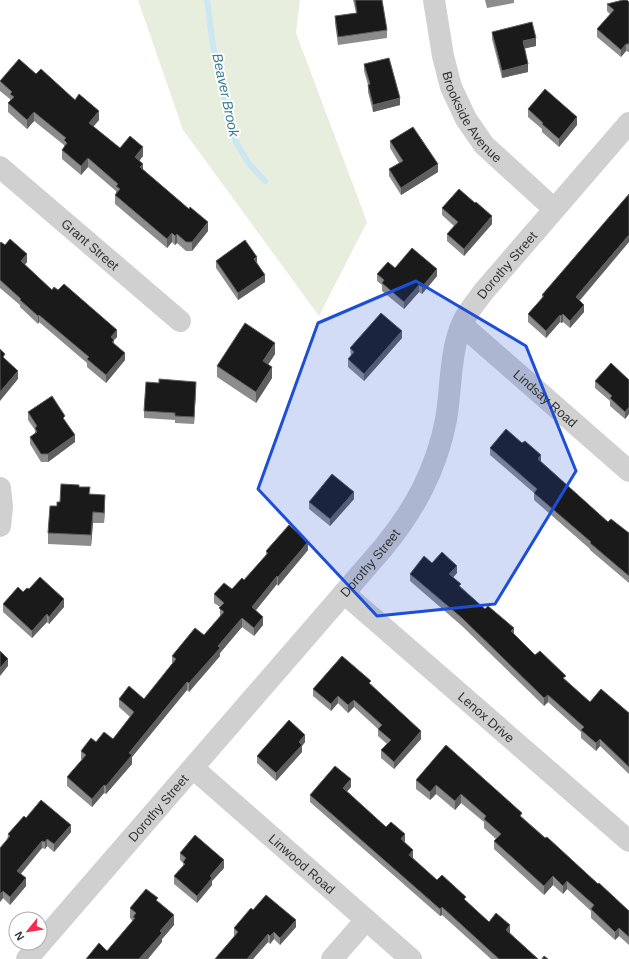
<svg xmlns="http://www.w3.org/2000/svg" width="629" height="959" font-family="Arial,sans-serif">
<rect width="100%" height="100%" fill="#fff"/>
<polygon fill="#e8eede" points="138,0 300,0 296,33 367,222 319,316 183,130"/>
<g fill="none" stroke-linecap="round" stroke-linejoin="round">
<polyline stroke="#cce7f1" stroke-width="6" points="207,0 213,46 222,79 226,112 236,142 249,164 265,181"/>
<g stroke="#d0d0d0" stroke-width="22">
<path id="s1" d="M434,0l9,56 8,31 15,32 18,26 70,64"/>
<path id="s2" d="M0,167l180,154"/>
<path id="s3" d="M462,325l167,146"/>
<polyline points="0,488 2,507 0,526"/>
<path id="s4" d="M344,593l285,248"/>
<path id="s5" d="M193,768l218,191"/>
<path id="s6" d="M27,959l356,-411c32,-39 53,-78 63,-128 5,-28 4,-70 16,-96 5,-12 14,-22 22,-33l145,-168"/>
<polyline points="332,959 366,920"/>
</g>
</g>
<g fill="#8c8c8c">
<polygon points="353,0 382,0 387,30 387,38 338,45 335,23 335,16 356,13"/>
<polygon points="485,0 514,0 514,3 487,8"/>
<polygon points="629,2 629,52 626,51 621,57 597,37 597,29 610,14 607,11 607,4"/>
<polygon points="492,32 536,46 524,48 528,72 502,78 492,39"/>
<polygon points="364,64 400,105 373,112 368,92 368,85 364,71"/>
<polygon points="36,74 75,100 99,120 93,126 120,148 143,156 139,161 143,170 208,231 192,251 186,251 177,243 175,245 172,242 167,248 115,204 115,195 116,194 116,191 88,167 81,175 62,159 62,150 64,148 64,145 34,121 27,129 8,112 8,103 10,102 10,99 0,91 0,81"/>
<polygon points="528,109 577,125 559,147 542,132 542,129 528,117"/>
<polygon points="390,141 438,172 401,195 389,176 389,169 399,163 390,148"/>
<polygon points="475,203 492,224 464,256 447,241 447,234 454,226 442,215 442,208"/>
<polygon points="0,243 5,245 27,262 25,265 52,290 117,337 114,340 114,344 125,360 106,383 87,367 87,363 39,322 38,324 20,307 20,305 0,288"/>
<polygon points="216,261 257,263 265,282 238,300 216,268"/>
<polygon points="395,268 437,276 422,294 419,292 404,309 382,291 382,285 377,281 377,274"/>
<polygon points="542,295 579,301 584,312 570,328 563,322 561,323 560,322 546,338 528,322 528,314 542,298"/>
<polygon points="402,338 364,381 348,367 348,359 351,356 350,348"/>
<polygon points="275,354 268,365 272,378 256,403 217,377 217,366"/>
<polygon points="629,380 629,414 625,419 610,406 610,401 595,388 595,381"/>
<polygon points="159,383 196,389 194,424 175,423 175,420 144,418 144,411"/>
<polygon points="28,412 65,420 75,442 48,462 41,462 30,444 30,437 35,434 35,430 28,420"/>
<polygon points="490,448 541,462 608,522 629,533 629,583 590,550 590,549 534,500 534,493 490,455"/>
<polygon points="79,487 105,506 104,523 93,523 91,546 48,544 48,533 57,506 60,502"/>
<polygon points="354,499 330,526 309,509 309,502"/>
<polygon points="308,550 278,586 277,584 256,610 263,625 254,636 242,627 220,653 220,656 189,692 187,690 132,757 132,764 106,794 104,793 92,807 67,786 67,777 82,760 81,759 81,751 96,742 113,739 130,717 119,707 119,699 144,699 172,664 172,656 204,635 220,616 220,607 214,603 214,594 232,589 244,580 266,555 266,551"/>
<polygon points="432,563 457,573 453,577 461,587 485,609 514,634 535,655 566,680 590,702 629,713 629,774 600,746 596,751 581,738 581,732 548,702 544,706 462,626 410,581 410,574"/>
<polygon points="29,589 64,607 49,624 47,622 32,638 3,612 3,604 23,592"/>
<polygon points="371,684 421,739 394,769 381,758 381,750 387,744 378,736 378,729 354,707 348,713 338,703 331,711 313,696 313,689"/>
<polygon points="305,742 302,746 302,752 276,781 257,763 257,756"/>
<polygon points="446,745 522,817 629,911 629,945 619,936 615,940 591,918 591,911 567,889 563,894 553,885 544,895 494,849 494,841 496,839 484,828 484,822 461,803 455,810 436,794 430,800 416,789 416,780"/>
<polygon points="351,787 347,791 386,827 405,841 404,842 413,857 413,858 437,880 466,901 489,922 510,933 538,959 491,959 442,915 440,916 310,802 310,795"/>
<polygon points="26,818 71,832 54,852 47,846 45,849 42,848 21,874 26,886 10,905 3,898 0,902 8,834"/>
<polygon points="180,853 224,868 212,881 212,885 197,903 174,884 174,876 183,866 183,863 180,860"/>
<polygon points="158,902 174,925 162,939 162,942 107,951 133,921 130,918 130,908"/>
<polygon points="253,910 296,927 280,945 274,939 270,944 268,942 253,959 215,959 235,936 234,936 234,928"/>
</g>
<g fill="#5f5f5f">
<polygon points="536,38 536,46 523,49 523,41"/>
<polygon points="626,44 626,51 621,57 621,50"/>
<polygon points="528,64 528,72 502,78 502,71"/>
<polygon points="400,98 400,105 373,112 373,105"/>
<polygon points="99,111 99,120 89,132 89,123"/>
<polygon points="34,112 34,121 27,129 27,120"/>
<polygon points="577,117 577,125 559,147 559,139"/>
<polygon points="143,147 143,156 135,166 135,157"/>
<polygon points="88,158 88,167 81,175 81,166"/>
<polygon points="143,164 143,173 140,167"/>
<polygon points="438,164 438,172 401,195 401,188"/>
<polygon points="492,216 492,224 464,256 464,249"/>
<polygon points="208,222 208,231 192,251 192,242"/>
<polygon points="172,233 172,242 167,248 167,239"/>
<polygon points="177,234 177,243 175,245 175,236"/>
<polygon points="629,235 629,242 576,305 576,297"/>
<polygon points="27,254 27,262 21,269 21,261"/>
<polygon points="257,257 257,265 254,259"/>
<polygon points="437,269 437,276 422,294 422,287"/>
<polygon points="265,275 265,282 238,300 238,293"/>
<polygon points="419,285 419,292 404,309 404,302"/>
<polygon points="584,305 584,312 570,328 570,321"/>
<polygon points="563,314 563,322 561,323 561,316"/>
<polygon points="39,315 39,322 38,324 38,316"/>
<polygon points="560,315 560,322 546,338 546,331"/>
<polygon points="117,330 117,337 114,340 114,347 112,349 111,337"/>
<polygon points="402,331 402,338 364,381 364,374"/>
<polygon points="275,343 275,354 263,372 263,361"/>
<polygon points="125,353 125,360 106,383 106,375"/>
<polygon points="272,367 272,378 256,403 256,392"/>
<polygon points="18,371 18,379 0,401 0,392"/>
<polygon points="196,382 196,389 194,424 194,417"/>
<polygon points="629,407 629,414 625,419 625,412"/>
<polygon points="75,435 75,442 48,462 48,454"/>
<polygon points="541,455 541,463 538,459"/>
<polygon points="354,492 354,499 330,526 330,519"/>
<polygon points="105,495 105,506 104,523 104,513"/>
<polygon points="93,512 93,523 91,546 91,535"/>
<polygon points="308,542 308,550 278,586 278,577"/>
<polygon points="457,566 457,573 449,582 449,574"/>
<polygon points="277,576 277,584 252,615 252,607"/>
<polygon points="64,599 64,607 49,624 49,617"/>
<polygon points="47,614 47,622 32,638 32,631"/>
<polygon points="263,617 263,625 254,636 254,628"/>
<polygon points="242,618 242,627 220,653 220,656 189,692 189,683 218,646"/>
<polygon points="514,628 514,636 511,631"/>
<polygon points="8,659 8,666 0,676 0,668"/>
<polygon points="187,682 187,690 132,757 132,764 106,794 106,786 129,753"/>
<polygon points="548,695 548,702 544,706 544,698"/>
<polygon points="338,696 338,703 331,711 331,704"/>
<polygon points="354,700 354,707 348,713 348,705"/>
<polygon points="421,731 421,739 394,769 394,762"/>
<polygon points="305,735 305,742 302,746 302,752 276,781 276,773 299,742"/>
<polygon points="600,739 600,746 596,751 596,743"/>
<polygon points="351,779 351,787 343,796 343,788"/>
<polygon points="104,785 104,793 92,807 92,799"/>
<polygon points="436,785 436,794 430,800 430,792"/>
<polygon points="461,794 461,803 455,810 455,801"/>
<polygon points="71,825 71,832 54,852 54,844"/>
<polygon points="405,834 405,841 401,846 401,839"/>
<polygon points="47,839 47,846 45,849 45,842"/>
<polygon points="42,841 42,848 17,878 17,871"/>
<polygon points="413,850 413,857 409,862 409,855"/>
<polygon points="224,860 224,868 212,881 212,885 197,903 197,896 210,876"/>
<polygon points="553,876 553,885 544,895 544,886"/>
<polygon points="26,878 26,886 10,905 10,897"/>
<polygon points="567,881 567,889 563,894 563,886"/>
<polygon points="3,891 3,898 0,902 0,894"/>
<polygon points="442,907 442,915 440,916 440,909"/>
<polygon points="174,915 174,925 162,939 162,942 148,959 139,959 160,931"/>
<polygon points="296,920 296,927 280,945 280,938"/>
<polygon points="510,925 510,933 506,937 506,930"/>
<polygon points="619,928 619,936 615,940 615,932"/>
<polygon points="274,932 274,939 270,944 270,936"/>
<polygon points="268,934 268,942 253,959 247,959"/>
</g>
<g fill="#1a1a1a" stroke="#5f5f5f">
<polygon points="355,0 382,0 387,30 338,37 335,16 357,13"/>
<polygon points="623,0 627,0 629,2 629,44 626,44 621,50 597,29 614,10 607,4"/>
<polygon points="532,22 536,38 523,41 528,64 502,71 492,32"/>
<polygon points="389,58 400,98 373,105 368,85 370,84 364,64"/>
<polygon points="19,59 36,74 41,69 75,100 79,94 99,111 89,123 120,148 130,136 143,147 135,157 143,164 140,167 189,209 190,207 208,222 192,242 186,242 177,234 175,236 172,233 167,239 115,195 120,189 116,186 118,184 88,158 81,166 62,150 67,143 64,140 66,138 34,112 27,120 8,103 14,97 10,94 12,92 0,81"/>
<polygon points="545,89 577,117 559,139 542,124 543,123 528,109"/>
<polygon points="413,127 438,164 401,188 389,169 403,161 390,141"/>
<polygon points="459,189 475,203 476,202 492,216 464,249 447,234 458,222 442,208"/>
<polygon points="629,194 629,235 576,297 584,305 570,321 563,314 561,316 560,315 546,331 528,314 544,296 542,295"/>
<polygon points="10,239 27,254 21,261 52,290 54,287 58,290 64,284 117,330 111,337 114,340 112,342 125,353 106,375 87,359 89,357 39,315 38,316 20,300 21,299 0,280 0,243 1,242 5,245"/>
<polygon points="245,240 257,257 254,259 265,275 238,293 216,261"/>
<polygon points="412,248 437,269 422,287 419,285 404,302 382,283 384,280 377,274 388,262 395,268"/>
<polygon points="381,313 402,331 364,374 348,359 354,352 350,348"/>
<polygon points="245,323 275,343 263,361 272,367 256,392 217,366"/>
<polygon points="0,349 5,354 3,357 18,371 0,392"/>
<polygon points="611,363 629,380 629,407 625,412 610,398 612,396 595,381"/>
<polygon points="159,379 196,382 194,417 175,416 175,413 144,411 146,382 159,383"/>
<polygon points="52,396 65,416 63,418 75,435 48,454 41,454 30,437 37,432 35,428 37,426 28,412"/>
<polygon points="506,429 522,443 525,441 541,455 538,459 608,522 611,519 629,533 629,576 590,543 591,542 534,493 537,489 490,448"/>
<polygon points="332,474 354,492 330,519 309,502"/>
<polygon points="61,484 79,485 79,487 90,487 89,494 105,495 104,513 93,512 91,535 48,533 50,506 57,506 57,502 60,502"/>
<polygon points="289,525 308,542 278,577 277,576 252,607 263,617 254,628 242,618 218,646 220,648 189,683 187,682 129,753 132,755 106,786 104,785 92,799 67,777 86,755 81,751 91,738 96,742 104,732 113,739 134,712 119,699 129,686 144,699 176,659 172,656 195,628 204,635 224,612 219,608 224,603 214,594 224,583 232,589 242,578 244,580 268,553 266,551"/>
<polygon points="442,552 457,566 449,574 461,584 459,586 485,609 488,606 514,628 511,631 535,655 540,651 566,676 563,678 590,702 601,689 629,713 629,767 600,739 596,743 581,730 584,727 548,695 544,698 462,618 410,574 424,556 432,563"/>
<polygon points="40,577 64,599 49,617 47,614 32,631 3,604 18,587 23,592 27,588 29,589"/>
<polygon points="0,651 8,659 0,668"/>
<polygon points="342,656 371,681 369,683 421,731 394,762 381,750 391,740 378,729 382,725 354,700 348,705 338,696 331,704 313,689"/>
<polygon points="289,720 305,735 299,742 302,745 276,773 257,756"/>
<polygon points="446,745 522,813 520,816 545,838 547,837 598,884 599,883 629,911 629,937 619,928 615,932 591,909 594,905 567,881 563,886 553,876 544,886 494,841 501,834 484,819 486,816 461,794 455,801 436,785 430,792 416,780"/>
<polygon points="335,766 351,779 343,788 386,827 391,822 405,834 401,839 413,850 409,855 437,880 442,875 466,897 464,899 489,922 496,913 510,925 506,930 538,959 499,959 442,907 440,909 310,795"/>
<polygon points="41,800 71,825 54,844 47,839 45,842 42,841 17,871 26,878 10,897 3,891 0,894 0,848 10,836 8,834 24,816 26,818"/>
<polygon points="195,835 224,860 210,876 212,878 197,896 174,876 185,864 183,862 186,858 180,853"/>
<polygon points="146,889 158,898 156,900 174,915 160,931 162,933 139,959 86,959 99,943 107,951 135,918 133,917 136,913 130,908"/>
<polygon points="266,895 296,920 280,938 274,932 270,936 268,934 247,959 215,959 238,932 234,928 251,908 253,910"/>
<polygon points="544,956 548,959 542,959"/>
</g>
<path fill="#1d4ed8" fill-opacity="0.2" stroke="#1d4ed8" stroke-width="3" stroke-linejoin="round" d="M416,281l110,65 50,125 -81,133 -118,12 -119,-127 60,-166z"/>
<g text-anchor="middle" stroke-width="4" stroke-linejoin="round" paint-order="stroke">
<g font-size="13" fill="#333" stroke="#fff">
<text dy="5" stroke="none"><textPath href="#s1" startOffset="125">Brookside Avenue</textPath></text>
<text dy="5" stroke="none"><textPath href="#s2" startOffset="119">Grant Street</textPath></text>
<text dy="5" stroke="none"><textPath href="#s6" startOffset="860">Dorothy Street</textPath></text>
<text dy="5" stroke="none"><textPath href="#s3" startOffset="111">Lindsay Road</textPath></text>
<text dy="5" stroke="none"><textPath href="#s6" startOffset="524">Dorothy Street</textPath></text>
<text dy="5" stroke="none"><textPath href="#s4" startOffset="189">Lenox Drive</textPath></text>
<text dy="5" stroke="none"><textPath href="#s6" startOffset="200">Dorothy Street</textPath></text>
<text dy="5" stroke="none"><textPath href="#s5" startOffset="145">Linwood Road</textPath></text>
</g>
<g font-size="14" font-style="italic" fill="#367c97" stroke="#fff">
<text transform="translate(226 95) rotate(78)" y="5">Beaver Brook</text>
</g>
</g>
<g transform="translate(28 931) rotate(240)"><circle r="19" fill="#ffffff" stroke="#adadad"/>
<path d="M0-3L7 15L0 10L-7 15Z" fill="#f42a51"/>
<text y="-6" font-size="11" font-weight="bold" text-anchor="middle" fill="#333333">N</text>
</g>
</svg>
